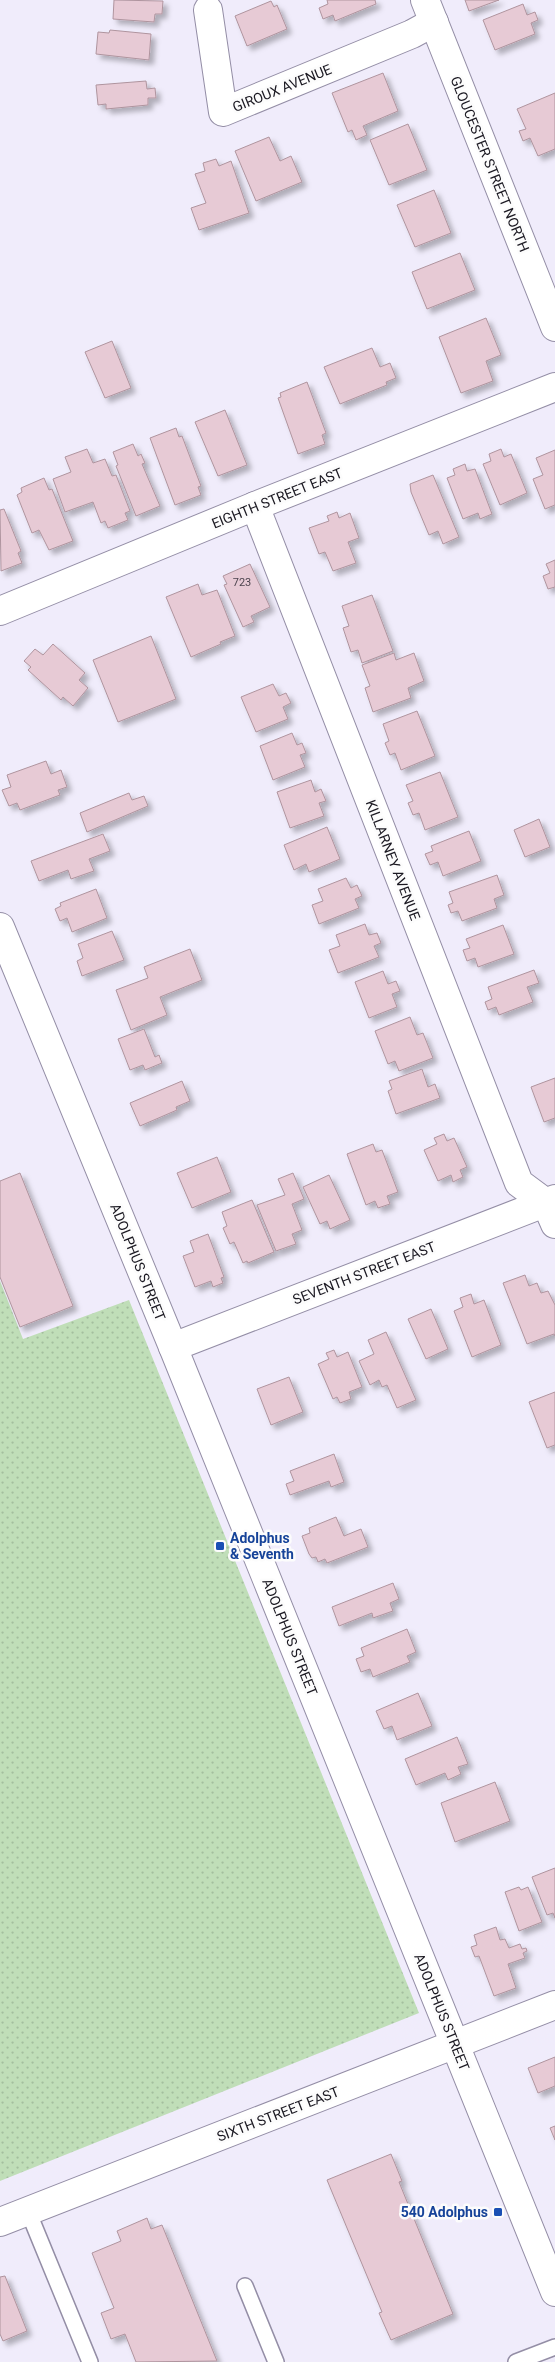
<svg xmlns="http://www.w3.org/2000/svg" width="555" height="2362" font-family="Roboto,sans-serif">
<defs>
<pattern id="grass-dots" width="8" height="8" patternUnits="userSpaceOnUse" patternTransform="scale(1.25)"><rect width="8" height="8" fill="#c0deb8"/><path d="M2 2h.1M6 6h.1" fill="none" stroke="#a4be9e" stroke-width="1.8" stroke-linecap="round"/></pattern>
<filter id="shadow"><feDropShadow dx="4.5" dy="4.5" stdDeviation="2.5" flood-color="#0004"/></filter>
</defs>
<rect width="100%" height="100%" fill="#f0ecfb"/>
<polygon fill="url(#grass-dots)" points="0,1281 23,1339 129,1300 419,2013 0,2181"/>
<g fill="#e7cad5" stroke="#af949e" filter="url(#shadow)">
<polygon points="114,0 163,1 162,14 155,14 154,22 113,19"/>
<polygon points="327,0 375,0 376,4 335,21 333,15 323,19 319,8 328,4"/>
<polygon points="465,0 499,0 469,11"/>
<polygon points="271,1 274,7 277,5 287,29 247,46 235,16"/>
<polygon points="523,4 527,15 535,12 538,20 531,23 535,34 495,50 483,20"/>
<polygon points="110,30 151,34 149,60 96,54 98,32 109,33"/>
<polygon points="383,73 398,111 363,126 367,135 356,140 352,130 348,132 332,93"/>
<polygon points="146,81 147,89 155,88 156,98 148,98 148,105 106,109 106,104 98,105 96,85"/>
<polygon points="555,93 555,149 538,156 530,138 523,141 519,131 526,129 517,109"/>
<polygon points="408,124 427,170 389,185 370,140"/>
<polygon points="269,137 280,161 291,156 302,182 256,201 235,151"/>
<polygon points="216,159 219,166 231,161 249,213 199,230 191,208 206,203 195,174 205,171 203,163"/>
<polygon points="434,190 451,233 415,247 397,205"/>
<polygon points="460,253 475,290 427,309 412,272"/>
<polygon points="486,318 501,355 486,361 493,381 461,393 439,337"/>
<polygon points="112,341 131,388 105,398 85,352"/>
<polygon points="372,348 380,367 390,363 396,378 386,382 387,385 340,404 324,367"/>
<polygon points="307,382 326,433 322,435 325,444 298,454 278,398 281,397 280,393"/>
<polygon points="225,410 247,465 218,476 195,422"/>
<polygon points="176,428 179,437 182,436 201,486 198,487 201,495 175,505 150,438"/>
<polygon points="133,444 138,456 141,454 145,463 142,464 160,506 136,516 116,466 118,465 113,452"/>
<polygon points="87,449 93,463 105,459 112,476 116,475 130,511 125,513 128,520 108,528 105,521 101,523 93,502 65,512 53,479 71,472 65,457"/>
<polygon points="501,449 504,457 511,454 527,493 500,505 483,464 491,461 489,454"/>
<polygon points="555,450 555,505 545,509 533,479 543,475 536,458"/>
<polygon points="465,464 467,471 475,469 492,514 480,519 478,513 463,519 447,478 455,475 453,469"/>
<polygon points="433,475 459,537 443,544 438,531 429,535 411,492 410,484"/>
<polygon points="44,478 49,490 52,489 73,541 49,550 39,530 32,533 17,495 22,492 21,488"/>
<polygon points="4,509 21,551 18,553 22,563 1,571 0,510"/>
<polygon points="337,512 339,518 350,513 359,538 348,542 356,563 333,571 325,552 319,554 309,528 329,521 327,516"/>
<polygon points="555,560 555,587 548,589 543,576 550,573 546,564"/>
<polygon points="250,564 270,607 251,616 254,622 243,627 224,585 227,584 223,576"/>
<polygon points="198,584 202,595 217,590 235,636 220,642 221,644 191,657 166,597"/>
<polygon points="372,595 393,651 362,663 358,650 351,652 343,628 349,626 342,606"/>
<polygon points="151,636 176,699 118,722 93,660"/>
<polygon points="53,644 85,673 79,680 88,688 73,706 63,697 61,700 28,670 31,667 24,661 35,649 43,655"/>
<polygon points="394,653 396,660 414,653 424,681 408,688 411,698 373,712 365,688 370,686 362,665"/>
<polygon points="273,684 279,696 286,693 291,703 283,707 288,719 256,732 241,697"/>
<polygon points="417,711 435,756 401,770 395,753 390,755 385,743 389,741 383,724"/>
<polygon points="292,733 297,745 302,743 306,753 300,755 305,767 273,780 260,746"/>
<polygon points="46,761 51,774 61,770 67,787 58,790 60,795 20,810 17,803 9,806 2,790 11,787 7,775"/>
<polygon points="440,772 458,817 425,830 419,813 413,815 408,803 413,801 406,785"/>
<polygon points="311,780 315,792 321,789 326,801 319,803 324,816 290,828 277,792"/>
<polygon points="129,793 132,800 144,796 148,806 87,832 80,813"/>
<polygon points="539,819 550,847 525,857 514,830"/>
<polygon points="327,827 340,859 309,872 306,864 294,870 284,845"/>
<polygon points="469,831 481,861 443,876 438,862 430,865 425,854 433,851 431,846"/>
<polygon points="103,834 110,851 89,859 94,871 71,879 68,870 39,881 31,861"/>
<polygon points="497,875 504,895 494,899 497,908 462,921 458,911 451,913 448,905 453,903 449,892"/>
<polygon points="346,878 351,888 357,885 362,896 355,899 359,908 319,924 312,905 323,901 318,889"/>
<polygon points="96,889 107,918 72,932 67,918 60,921 55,909 61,906 60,903"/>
<polygon points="365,924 369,935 377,933 381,943 374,946 379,957 338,973 329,950 340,946 336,935"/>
<polygon points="503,925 514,954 478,967 475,958 467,961 463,950 470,948 466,939"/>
<polygon points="112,931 124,960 82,976 77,961 83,958 78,944"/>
<polygon points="190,949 202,980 160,997 167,1015 131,1030 116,990 148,978 144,967"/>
<polygon points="534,970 539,983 527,987 533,1002 499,1015 496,1007 488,1010 485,1002 492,999 488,987"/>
<polygon points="383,971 388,984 396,981 400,991 392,994 397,1007 369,1018 355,982"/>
<polygon points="410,1017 417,1035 423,1033 433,1058 399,1071 395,1061 388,1064 375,1031"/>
<polygon points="144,1029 155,1057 159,1055 162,1063 145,1070 143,1065 130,1070 118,1039"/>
<polygon points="422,1069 428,1087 435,1084 440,1098 396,1114 388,1091 392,1089 389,1081"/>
<polygon points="555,1078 555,1118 544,1122 531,1087"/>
<polygon points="182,1081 190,1101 176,1107 177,1110 140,1126 130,1103"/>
<polygon points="444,1134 447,1141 454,1138 467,1167 460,1170 463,1177 453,1182 451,1175 438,1181 424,1150 437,1144 434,1138"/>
<polygon points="373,1144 376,1152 382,1150 398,1192 387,1196 390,1204 378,1208 375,1201 366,1205 347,1154"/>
<polygon points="217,1157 231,1192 192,1208 177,1173"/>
<polygon points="20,1173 73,1306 20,1327 0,1277 0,1181"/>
<polygon points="293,1173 304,1199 292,1204 302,1230 292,1234 296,1244 276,1251 257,1205 285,1195 278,1179"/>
<polygon points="329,1175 350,1220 330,1229 327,1221 320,1224 303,1187"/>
<polygon points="252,1200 274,1252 248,1263 247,1261 243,1263 234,1242 230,1244 223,1228 227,1226 222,1212"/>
<polygon points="208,1234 224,1277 221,1278 223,1283 213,1287 211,1281 195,1287 183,1256 194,1252 190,1241"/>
<polygon points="525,1275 529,1286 537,1283 541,1293 548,1291 555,1305 555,1336 554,1334 527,1344 503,1283"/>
<polygon points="471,1294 474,1304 484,1300 501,1345 472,1357 454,1311 463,1307 460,1298"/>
<polygon points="431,1309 448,1349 426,1359 408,1319"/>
<polygon points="386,1332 416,1400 397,1408 387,1385 382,1387 379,1380 370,1385 359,1361 374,1354 368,1340"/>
<polygon points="334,1350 337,1357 348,1352 362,1387 349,1392 351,1399 340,1403 337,1397 333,1399 318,1364 329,1359 326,1353"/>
<polygon points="289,1377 303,1412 271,1425 257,1389"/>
<polygon points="555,1392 555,1445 547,1448 529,1402"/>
<polygon points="334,1454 344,1482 331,1487 329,1481 290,1495 286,1484 294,1481 290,1471"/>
<polygon points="336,1517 344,1536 361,1529 368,1547 327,1563 325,1559 318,1562 316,1557 312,1558 309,1554 302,1536 310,1533 309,1528"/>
<polygon points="393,1583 399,1599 390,1603 393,1611 373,1618 372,1613 339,1626 332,1607"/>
<polygon points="407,1629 416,1652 407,1656 410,1662 373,1677 370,1669 361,1672 356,1659 364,1656 361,1648"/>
<polygon points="418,1693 432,1726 397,1740 392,1726 384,1729 376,1711"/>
<polygon points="457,1737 468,1764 458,1767 461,1774 448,1780 445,1773 416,1785 405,1759"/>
<polygon points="495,1782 510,1821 455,1842 441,1803"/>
<polygon points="555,1868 555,1918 553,1913 547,1915 532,1877"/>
<polygon points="519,1887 521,1890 528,1887 542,1922 519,1931 505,1892"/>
<polygon points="496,1927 500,1940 505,1939 509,1948 520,1944 522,1949 526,1948 527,1951 523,1953 525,1958 508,1964 516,1988 494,1996 479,1956 475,1957 471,1947 477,1945 474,1935"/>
<polygon points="555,2057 555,2086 538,2093 528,2068"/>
<polygon points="555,2126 555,2140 550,2128"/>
<polygon points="391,2154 402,2181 399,2182 453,2314 391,2340 379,2313 382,2312 327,2180"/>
<polygon points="147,2218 151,2229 162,2225 217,2361 136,2362 125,2334 111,2339 101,2313 114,2308 92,2253 121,2241 117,2231"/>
<polygon points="5,2276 27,2331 3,2341 0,2334 0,2277"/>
</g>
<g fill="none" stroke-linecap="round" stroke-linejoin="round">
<defs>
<g id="service">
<polyline points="28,2211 90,2362"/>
<polyline points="245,2286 276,2362"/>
<polyline points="516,2362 555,2347"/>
</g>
<g id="minor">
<polyline points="425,0 555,327"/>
<polyline points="208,10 223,112 412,34 434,22"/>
<polyline points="255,506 519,1183 546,1203"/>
<polyline points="0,611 255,506 555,387"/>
<polyline points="0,927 173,1347 555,2292"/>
<polyline points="546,1203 555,1224"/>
<polyline points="173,1347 555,1199"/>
<polyline points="0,2222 555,2005"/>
</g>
</defs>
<use href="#service" stroke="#948ea6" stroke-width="18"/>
<use href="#minor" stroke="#948ea6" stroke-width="30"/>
<use href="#service" stroke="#fff" stroke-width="15"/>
<use href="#minor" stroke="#fff" stroke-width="28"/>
</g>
<g fill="#1a4fb4" stroke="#fcfcfc" stroke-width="2">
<rect x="215" y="1541" width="10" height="10" rx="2.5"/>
<rect x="493" y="2207" width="10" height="10" rx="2.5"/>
</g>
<g text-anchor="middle" stroke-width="5" stroke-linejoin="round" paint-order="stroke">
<g font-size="11" fill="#4d444e">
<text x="242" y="586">723</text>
</g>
<g font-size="14" fill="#1a1821" stroke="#fcfcfc">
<text transform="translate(282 88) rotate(-22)" y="5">GIROUX AVENUE</text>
<text transform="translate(490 164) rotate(68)" y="5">GLOUCESTER STREET NORTH</text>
<text transform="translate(277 498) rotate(-22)" y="5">EIGHTH STREET EAST</text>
<text transform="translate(393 860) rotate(69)" y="5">KILLARNEY AVENUE</text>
<text transform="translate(138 1262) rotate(68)" y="5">ADOLPHUS STREET</text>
<text transform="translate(364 1273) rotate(-21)" y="5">SEVENTH STREET EAST</text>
<text transform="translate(290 1637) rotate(68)" y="5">ADOLPHUS STREET</text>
<text transform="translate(442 2012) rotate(68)" y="5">ADOLPHUS STREET</text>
<text transform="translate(278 2114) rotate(-21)" y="5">SIXTH STREET EAST</text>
</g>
<g font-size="14" font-weight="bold" fill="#164399" stroke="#fcfcfc" text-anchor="start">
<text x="230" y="1543">Adolphus<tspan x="230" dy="16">&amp; Seventh</tspan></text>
<text x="488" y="2217" text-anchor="end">540 Adolphus</text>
</g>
</g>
</svg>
